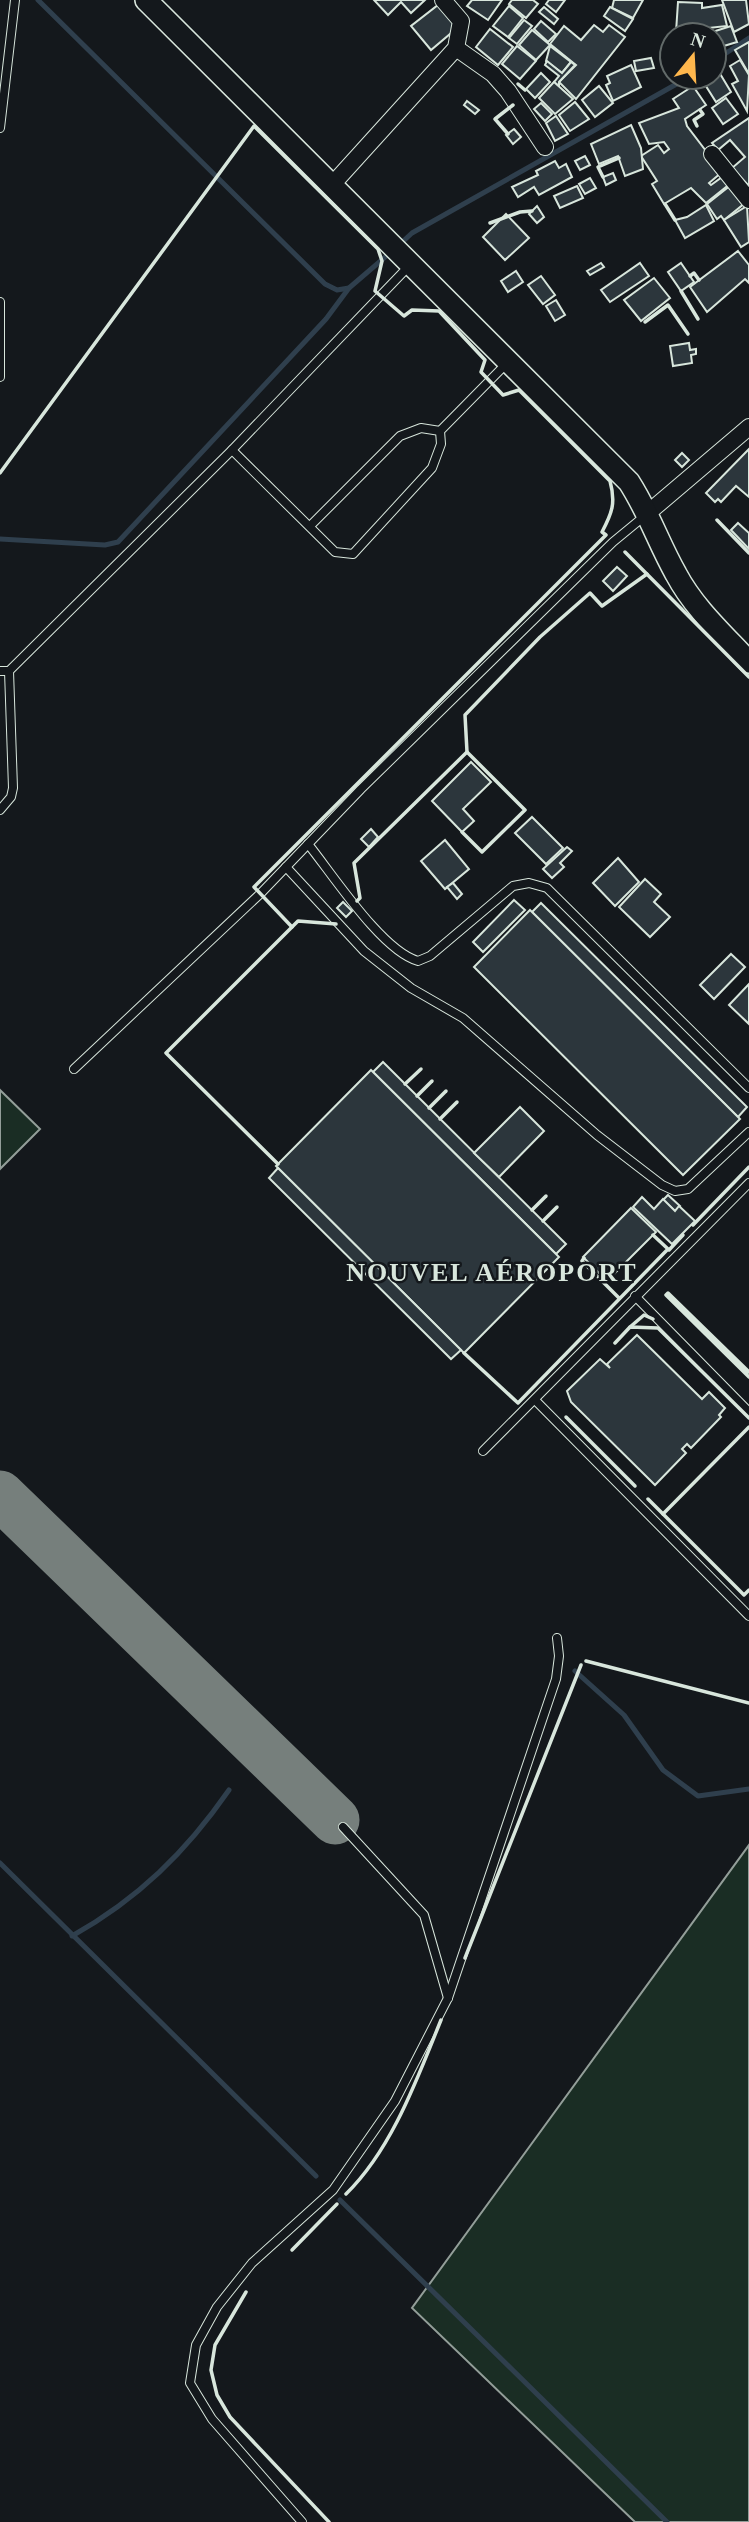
<svg xmlns="http://www.w3.org/2000/svg" width="749" height="2522" font-family="Georgia,serif">
<rect width="100%" height="100%" fill="#14181c"/>
<g fill="#1a2d24" stroke="#939e99" stroke-width="2">
<polygon points="0,1090 40,1129 0,1169"/>
<polygon points="749,1845 749,2522 635,2522 412,2308"/>
</g>
<g fill="none" stroke-linecap="round" stroke-linejoin="round">
<g stroke="#2f3f4d" stroke-width="5">
<polyline points="38,0 325,284 337,290 349,288"/>
<polyline points="714,61 749,38"/>
<polyline points="399,245 412,233 689,77"/>
<polyline points="0,539 105,545 118,542 326,319 349,288 391,252"/>
<polyline points="575,1671 624,1715 663,1770 698,1796 749,1789"/>
<polyline points="0,1863 316,2176"/>
<path d="M72,1936c66,-37 114,-84 157,-146"/>
<polyline points="340,2200 667,2522"/>
</g>
<polyline stroke="#767f7c" stroke-width="49" points="0,1495 335,1820"/>
</g>
<g fill="#2c363c" stroke="#d8e6dc" stroke-width="2">
<polygon points="374,0 425,0 411,13 401,2 388,15"/>
<polygon points="472,0 502,0 488,20 467,6"/>
<polygon points="512,0 533,0 538,4 526,18 509,4"/>
<polygon points="549,0 565,0 556,12 546,4"/>
<polygon points="614,0 643,0 633,18 612,8"/>
<polygon points="722,0 746,0 749,24 734,32"/>
<polygon points="678,2 702,3 702,8 722,5 727,26 700,29 700,32 676,32"/>
<polygon points="438,5 457,28 431,50 411,26"/>
<polygon points="509,6 523,18 508,37 493,26"/>
<polygon points="544,7 558,19 554,24 539,12"/>
<polygon points="610,7 633,19 625,31 604,16"/>
<polygon points="524,20 532,26 517,44 509,38"/>
<polygon points="541,21 556,34 548,42 534,29"/>
<polygon points="594,25 603,32 609,25 625,37 576,99 559,82 576,65 550,44 564,26 581,40"/>
<polygon points="731,26 737,42 714,49 714,35 706,34"/>
<polygon points="490,29 513,47 498,65 476,47"/>
<polygon points="532,30 550,45 536,60 519,45"/>
<polygon points="749,42 749,74 735,50"/>
<polygon points="517,46 536,61 520,79 502,64"/>
<polygon points="550,46 571,62 562,73 546,61"/>
<polygon points="672,46 672,68 669,69 662,50"/>
<polygon points="651,58 654,68 636,71 634,61"/>
<polygon points="740,60 749,75 747,111 732,84 738,81 730,66"/>
<polygon points="547,61 562,73 571,62 575,65 559,82 559,86 554,82 559,76 545,65"/>
<polygon points="631,65 641,87 613,101 606,85 610,83 607,76"/>
<polygon points="719,72 731,92 716,102 704,83"/>
<polygon points="541,73 550,82 535,98 526,89"/>
<polygon points="554,82 573,99 555,114 539,98"/>
<polygon points="599,86 613,103 595,117 582,100"/>
<polygon points="693,86 706,105 685,119 687,126 722,172 709,183 711,185 725,175 731,183 706,203 691,188 664,204 652,184 657,181 641,156 658,145 664,153 669,149 664,142 649,144 639,123 679,108 673,99"/>
<polygon points="726,98 738,114 723,124 712,108"/>
<polygon points="467,101 479,110 475,114 464,105"/>
<polygon points="575,102 589,119 570,131 559,115"/>
<polygon points="541,103 552,114 545,121 534,109"/>
<polygon points="556,116 568,134 555,141 546,123"/>
<polygon points="749,118 749,186 732,168 745,157 730,140 718,150 712,143"/>
<polygon points="631,125 641,148 643,169 625,176 618,156 599,164 591,144"/>
<polygon points="514,129 521,137 513,144 506,135"/>
<polygon points="585,156 590,165 580,170 575,161"/>
<polygon points="555,161 559,168 566,164 572,177 539,195 534,187 518,197 512,187 538,175 536,171"/>
<polygon points="613,173 616,180 606,185 603,177"/>
<polygon points="590,178 596,188 585,194 579,184"/>
<polygon points="731,185 745,203 724,220 721,216 717,219 707,204"/>
<polygon points="577,186 583,198 560,208 554,196"/>
<polygon points="706,205 714,221 685,238 675,220 687,217"/>
<polygon points="537,206 544,217 537,223 529,214"/>
<polygon points="747,206 749,242 741,247 724,220"/>
<polygon points="506,214 529,238 505,260 483,237"/>
<polygon points="738,251 749,265 749,283 745,279 707,312 690,287"/>
<polygon points="601,263 604,267 590,275 587,271"/>
<polygon points="640,263 649,276 610,302 601,290"/>
<polygon points="681,263 694,282 681,291 668,272"/>
<polygon points="516,271 523,282 508,292 501,281"/>
<polygon points="541,276 555,295 543,304 528,285"/>
<polygon points="654,278 670,298 641,321 624,300"/>
<polygon points="556,300 565,315 555,321 546,306"/>
<polygon points="689,343 690,350 696,349 696,354 691,355 692,363 673,366 670,346"/>
<polygon points="749,449 749,497 736,486 721,502 718,499 715,502 706,493"/>
<polygon points="682,453 689,460 682,467 675,460"/>
<polygon points="738,523 749,533 749,549 731,530"/>
<polygon points="617,567 627,576 613,591 603,581"/>
<polygon points="471,762 491,782 463,809 474,821 462,832 432,801"/>
<polygon points="532,817 563,848 546,864 515,833"/>
<polygon points="371,829 378,837 369,847 361,839"/>
<polygon points="445,840 469,869 445,889 421,861"/>
<polygon points="567,847 572,851 560,863 564,867 552,878 543,869"/>
<polygon points="618,858 639,882 615,906 593,883"/>
<polygon points="645,879 661,894 654,902 670,917 650,937 619,907"/>
<polygon points="453,883 462,894 457,899 447,887"/>
<polygon points="514,900 525,910 483,952 473,942"/>
<polygon points="343,902 352,911 346,917 337,908"/>
<polygon points="541,903 747,1107 738,1117 532,912"/>
<polygon points="530,910 740,1119 683,1175 474,967"/>
<polygon points="731,954 745,967 714,999 700,985"/>
<polygon points="749,984 749,1024 729,1005"/>
<polygon points="383,1062 566,1244 556,1254 373,1072"/>
<polygon points="371,1070 559,1257 464,1353 276,1166"/>
<polygon points="520,1107 544,1131 499,1177 474,1153"/>
<polygon points="278,1168 461,1350 451,1359 269,1178"/>
<polygon points="668,1195 680,1206 675,1211 663,1200"/>
<polygon points="642,1197 654,1209 663,1199 675,1211 679,1206 695,1221 672,1244 633,1207"/>
<polygon points="631,1208 656,1232 607,1281 583,1257"/>
<polygon points="637,1335 702,1399 709,1392 725,1408 719,1415 721,1417 691,1448 687,1444 682,1449 686,1453 655,1485 571,1402 567,1391 600,1359 610,1368 607,1364"/>
</g>
<g fill="none" stroke-linecap="round" stroke-linejoin="round">
<defs>
<g id="service">
<polyline points="0,128 15,0"/>
<polyline points="0,302 0,377"/>
<polyline points="232,450 335,552 353,554 432,468 441,444 440,431 507,363"/>
<polyline points="310,526 400,436 421,428 440,431"/>
<polyline points="0,671 9,671 232,450 409,266"/>
<polyline points="0,810 11,797 13,788 9,671"/>
<path d="M308,844c25,31 74,107 110,117l12,-5 83,-70 16,-3 18,5 202,200"/>
<polyline points="286,867 364,951 411,988 463,1018 597,1135 662,1185 675,1191 688,1189 749,1132"/>
<polyline points="74,1069 261,893 361,789 613,542 647,514"/>
<polyline points="635,1296 749,1412"/>
<polyline points="535,1400 749,1616"/>
<polyline points="483,1451 749,1183"/>
<polyline points="343,1827 424,1915 448,1998"/>
<polyline points="302,2522 212,2419 190,2383 196,2345 217,2307 252,2263 333,2190 395,2101 448,1998 556,1679 559,1656 557,1638"/>
</g>
<g id="minor">
<polyline points="456,48 493,74 508,91 545,147"/>
<polyline points="712,154 749,200"/>
<polyline points="331,186 456,48 461,21 443,0"/>
<polyline points="649,512 749,427"/>
</g>
<path id="tertiary" d="M146,0l483,482c20,31 29,60 47,92 18,34 47,60 73,88"/>
</defs>
<use href="#service" stroke="#d8e6dc" stroke-width="10"/>
<use href="#minor" stroke="#d8e6dc" stroke-width="18"/>
<use href="#tertiary" stroke="#d8e6dc" stroke-width="24"/>
<use href="#service" stroke="#14181c" stroke-width="8"/>
<use href="#minor" stroke="#14181c" stroke-width="16"/>
<use href="#tertiary" stroke="#14181c" stroke-width="21"/>
<g stroke="#d8e6dc" stroke-width="3.5">
<polyline points="518,84 525,90"/>
<polyline points="697,126 694,120 703,114 700,110"/>
<polyline points="508,134 495,119 513,105"/>
<polyline points="603,177 598,167 619,158"/>
<polyline points="665,204 675,220"/>
<polyline points="490,223 520,212 532,211"/>
<polyline points="690,276 694,273 699,280"/>
<polyline points="681,291 698,319"/>
<polyline points="645,322 668,305 688,334"/>
<path d="M0,473l254,-347 124,123 4,12 -7,30 29,25 8,-6 27,1 46,49 -4,12 22,23 16,-5 91,91c6,22 2,32 -8,51l4,3 -352,352 38,40"/>
<polyline points="717,520 749,553"/>
<polyline points="625,552 749,677"/>
<polyline points="462,832 482,852 525,810 467,752 465,715 540,637 590,593 602,606 647,574"/>
<polyline points="357,901 360,898 354,863 467,752"/>
<polyline points="405,1084 421,1069"/>
<polyline points="417,1096 432,1081"/>
<polyline points="429,1108 446,1091"/>
<polyline points="440,1119 457,1102"/>
<polyline points="278,1164 166,1053 298,921 336,924"/>
<polyline points="532,1210 546,1196"/>
<polyline points="543,1221 557,1207"/>
<polyline points="693,1225 749,1167"/>
<polyline points="669,1250 683,1235"/>
<polyline points="584,1258 582,1261 619,1298"/>
<polyline points="630,1327 644,1315 653,1319"/>
<polyline points="615,1343 630,1327 658,1328 749,1418"/>
<polyline points="464,1353 518,1403 668,1249 653,1235"/>
<polyline points="749,1372 668,1293 666,1295 749,1377"/>
<polyline points="566,1417 635,1486"/>
<polyline points="648,1499 744,1595 749,1590"/>
<polyline points="663,1514 749,1427"/>
<polyline points="586,1661 749,1703"/>
<polyline points="465,1958 581,1665"/>
<path d="M346,2194c46,-45 71,-115 95,-174"/>
<polyline points="292,2250 337,2204"/>
<polyline points="246,2292 215,2345 211,2370 217,2395 230,2417 329,2522"/>
</g>
</g>
<g text-anchor="middle" stroke-width="5" stroke-linejoin="round" paint-order="stroke">
<g font-size="26" font-weight="bold" letter-spacing="2" fill="#d8e6dc" stroke="#14181c">
<text x="492" y="1281">NOUVEL AÉROPORT</text>
</g>
</g>
<g transform="translate(693 56) rotate(18)"><circle r="33" fill="#14181c" stroke="#626a69" stroke-width="2"/>
<path d="M0-5L12 26L0 18L-12 26Z" fill="#ffb74d"/>
<text y="-10" font-size="19" font-weight="bold" text-anchor="middle" fill="#d8e6dc">N</text>
</g>
</svg>
